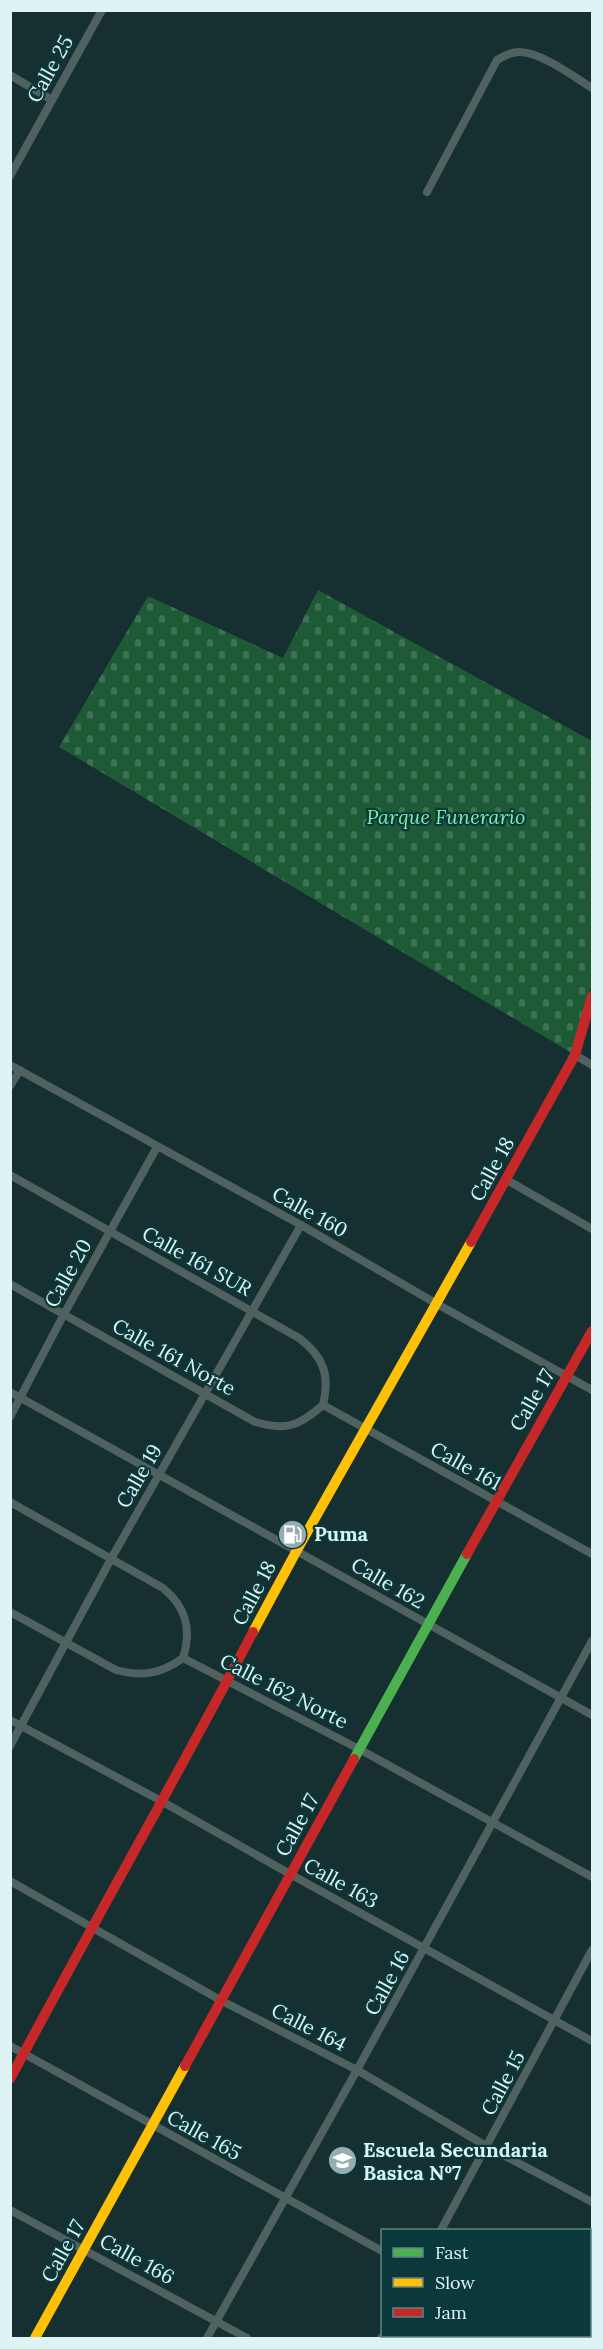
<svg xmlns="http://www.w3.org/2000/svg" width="603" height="2349" font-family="Lora,serif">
<defs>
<pattern id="cemetery-stones" width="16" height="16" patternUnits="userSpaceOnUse" patternTransform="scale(1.5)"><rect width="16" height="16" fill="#1e5a36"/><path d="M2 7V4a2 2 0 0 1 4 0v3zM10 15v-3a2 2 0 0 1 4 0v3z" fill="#3e7254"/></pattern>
</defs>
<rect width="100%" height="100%" fill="#162f30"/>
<polygon fill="url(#cemetery-stones)" points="318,590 592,741 592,986 588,993 575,1055 59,747 148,596 283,658"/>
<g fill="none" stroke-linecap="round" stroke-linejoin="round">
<g stroke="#50625f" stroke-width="8">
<polyline points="10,75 52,100"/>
<polyline points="10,176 102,10"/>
<path d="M427,192l70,-132c7,-4 14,-8 22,-8 22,0 54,24 73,36"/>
<polyline points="575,1055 592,1065"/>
<polyline points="10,1065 301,1225 437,1304 592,1390"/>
<polyline points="10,1086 20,1070"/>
<path d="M10,1175l289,163c25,19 31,37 24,67"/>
<polyline points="507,1180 592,1229"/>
<path d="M10,1284l245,138c31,9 44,4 68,-17"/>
<path d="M10,1392c195,107 388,217 582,323"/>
<polyline points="323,1405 592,1554"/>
<polyline points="10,1417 64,1314 157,1147"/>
<path d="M10,1502l153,86c23,19 29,41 20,70l176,91 233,128"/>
<path d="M10,1612l106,58c26,7 45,4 67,-12"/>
<polyline points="10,1720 163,1802 290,1874 592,2041"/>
<polyline points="10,1746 111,1559 301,1225"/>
<polyline points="10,1881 222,2001 357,2070 488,2147 592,2202"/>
<polyline points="10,2046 382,2251"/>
<polyline points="10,2210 247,2338"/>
<polyline points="441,2230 592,1950"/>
<polyline points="590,2287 592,2282"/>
<polyline points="537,2336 542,2338"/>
<polyline points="207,2338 357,2070 592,1641"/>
<polyline points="381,2338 383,2336"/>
<polyline points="561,2338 563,2336"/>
</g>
<polyline stroke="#4caf50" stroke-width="10" points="354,1759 467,1554"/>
<g stroke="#ffc107" stroke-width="10">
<polyline points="253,1632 297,1550 471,1242"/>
<polyline points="35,2338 185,2066"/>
</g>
<g stroke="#c62828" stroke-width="10">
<polyline points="471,1242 575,1055 592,996"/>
<polyline points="467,1554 592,1331"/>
<polyline points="185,2066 354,1759"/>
<path d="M10,2079c80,-150 164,-297 243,-447"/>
</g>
</g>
<defs>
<symbol id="fuel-disc" viewBox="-11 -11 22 22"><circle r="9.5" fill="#97aeaf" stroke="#0b393b"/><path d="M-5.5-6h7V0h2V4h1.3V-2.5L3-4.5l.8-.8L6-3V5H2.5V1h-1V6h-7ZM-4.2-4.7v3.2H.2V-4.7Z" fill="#fff"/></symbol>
<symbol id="school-disc" viewBox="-11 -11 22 22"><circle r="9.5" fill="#97aeaf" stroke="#0b393b"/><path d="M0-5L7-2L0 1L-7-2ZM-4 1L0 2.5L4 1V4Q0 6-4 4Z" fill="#fff"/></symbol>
</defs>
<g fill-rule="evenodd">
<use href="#fuel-disc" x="276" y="1518" width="33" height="33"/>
<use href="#school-disc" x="326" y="2144" width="33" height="33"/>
</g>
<g text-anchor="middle" stroke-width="4.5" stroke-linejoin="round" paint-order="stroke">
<g font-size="20" fill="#ddf3f4" stroke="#0b393b">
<text transform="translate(50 69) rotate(-61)" y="7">Calle 25</text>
<text transform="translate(492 1169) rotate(-61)" y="7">Calle 18</text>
<text transform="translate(310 1212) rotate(29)" y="7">Calle 160</text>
<text transform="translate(197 1261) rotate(29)" y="7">Calle 161 SUR</text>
<text transform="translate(68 1273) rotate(-61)" y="7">Calle 20</text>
<text transform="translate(174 1357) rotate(29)" y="7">Calle 161 Norte</text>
<text transform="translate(532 1400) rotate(-60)" y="7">Calle 17</text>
<text transform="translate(466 1466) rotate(29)" y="7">Calle 161</text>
<text transform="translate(139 1476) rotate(-60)" y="7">Calle 19</text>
<text transform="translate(388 1583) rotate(30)" y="7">Calle 162</text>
<text transform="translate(254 1593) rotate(-62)" y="7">Calle 18</text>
<text transform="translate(284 1691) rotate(27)" y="7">Calle 162 Norte</text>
<text transform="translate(297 1825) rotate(-61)" y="7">Calle 17</text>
<text transform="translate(341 1883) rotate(29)" y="7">Calle 163</text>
<text transform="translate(387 1983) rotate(-61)" y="7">Calle 16</text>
<text transform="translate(309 2027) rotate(27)" y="7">Calle 164</text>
<text transform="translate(503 2083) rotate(-62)" y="7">Calle 15</text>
<text transform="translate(204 2135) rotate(29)" y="7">Calle 165</text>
<text transform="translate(63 2251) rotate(-61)" y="7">Calle 17</text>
<text transform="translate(137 2259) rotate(29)" y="7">Calle 166</text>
</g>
<g font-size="20" font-style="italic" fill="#7cf1a1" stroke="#0b393b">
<text x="446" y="824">Parque Funerario</text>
</g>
<g font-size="20" font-weight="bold" fill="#ddf3f4" stroke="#0b393b" text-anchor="start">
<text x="314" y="1541">Puma</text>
<text x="363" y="2157">Escuela Secundaria<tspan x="363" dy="23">Basica Nº7</tspan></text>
</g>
</g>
<rect width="603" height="2349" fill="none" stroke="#ddf3f4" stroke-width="24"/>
<rect x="381" y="2229" width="210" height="108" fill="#0b393b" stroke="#5f8385" stroke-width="1.5"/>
<rect x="393" y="2248" width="30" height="9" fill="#4caf50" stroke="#5f8385" stroke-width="1.5"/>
<text x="435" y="2259" font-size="18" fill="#ddf3f4">Fast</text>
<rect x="393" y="2278" width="30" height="9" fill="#ffc107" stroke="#5f8385" stroke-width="1.5"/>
<text x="435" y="2289" font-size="18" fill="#ddf3f4">Slow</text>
<rect x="393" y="2308" width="30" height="9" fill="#c62828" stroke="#5f8385" stroke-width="1.5"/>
<text x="435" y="2319" font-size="18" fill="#ddf3f4">Jam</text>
</svg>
